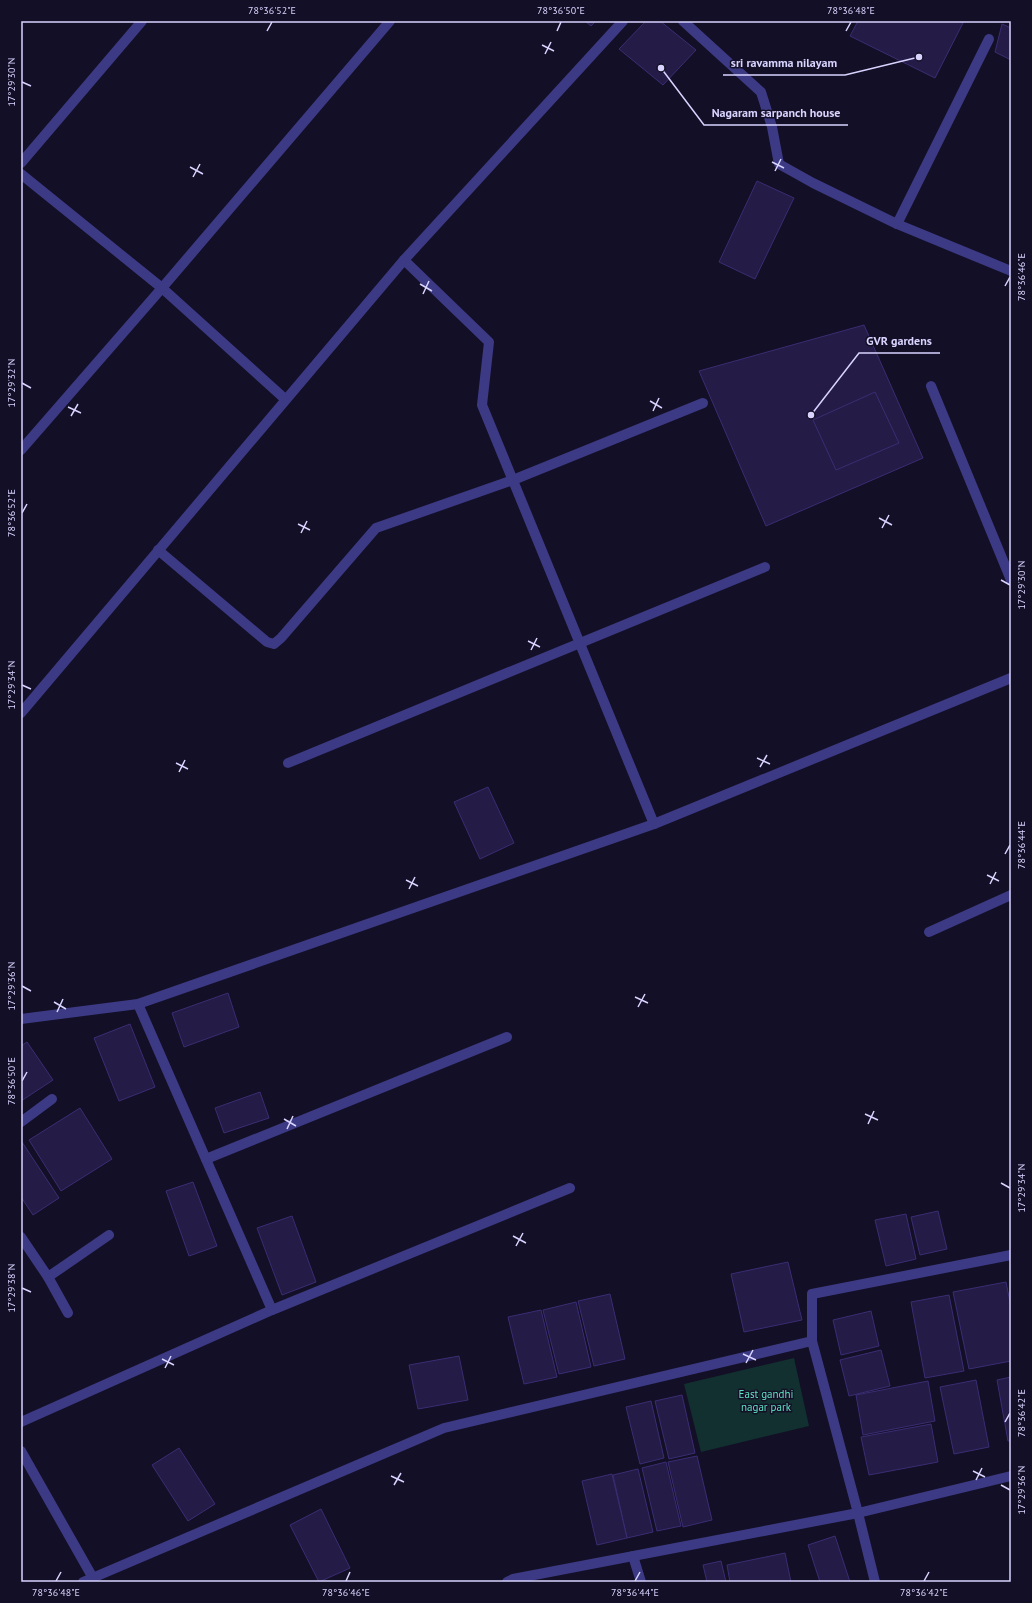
<svg xmlns="http://www.w3.org/2000/svg" width="1032" height="1603" font-family="'PT Sans',sans-serif">
<rect width="100%" height="100%" fill="#130f26"/>
<polygon fill="#12302f" points="794,1358 809,1426 701,1452 684,1384"/>
<g fill="#241b47" stroke="#3b2d73">
<polygon points="585,21 596,21 591,26"/>
<polygon points="646,21 660,21 696,50 663,85 619,49"/>
<polygon points="858,21 964,21 935,78 850,36"/>
<polygon points="1002,24 1011,28 1011,60 995,52"/>
<polygon points="757,181 794,198 755,279 719,262"/>
<polygon points="864,325 923,458 766,526 699,371"/>
<polygon points="875,392 899,443 836,470 813,420"/>
<polygon points="488,787 514,843 480,859 454,802"/>
<polygon points="228,993 239,1027 184,1047 172,1013"/>
<polygon points="130,1024 155,1087 119,1101 94,1038"/>
<polygon points="27,1042 53,1080 21,1101 21,1046"/>
<polygon points="260,1092 269,1118 224,1133 215,1108"/>
<polygon points="80,1108 112,1159 61,1191 29,1140"/>
<polygon points="22,1142 59,1198 33,1215 21,1197"/>
<polygon points="193,1182 217,1246 189,1256 166,1191"/>
<polygon points="938,1211 947,1249 920,1255 911,1217"/>
<polygon points="906,1214 916,1259 886,1266 875,1220"/>
<polygon points="292,1216 316,1282 282,1295 257,1228"/>
<polygon points="788,1262 802,1320 744,1332 731,1274"/>
<polygon points="1006,1282 1011,1307 1011,1361 969,1369 953,1292"/>
<polygon points="610,1294 625,1359 594,1366 578,1301"/>
<polygon points="949,1295 964,1371 925,1378 911,1302"/>
<polygon points="576,1302 591,1367 559,1374 543,1310"/>
<polygon points="541,1310 557,1377 524,1384 508,1317"/>
<polygon points="871,1311 879,1346 841,1355 833,1320"/>
<polygon points="881,1350 890,1386 849,1396 840,1360"/>
<polygon points="459,1356 468,1400 418,1409 409,1365"/>
<polygon points="1011,1377 1011,1441 1008,1441 997,1380"/>
<polygon points="976,1380 989,1447 954,1454 940,1387"/>
<polygon points="928,1381 935,1421 863,1435 856,1395"/>
<polygon points="682,1395 695,1453 669,1459 655,1401"/>
<polygon points="651,1401 664,1458 640,1464 626,1407"/>
<polygon points="931,1424 938,1462 869,1475 861,1437"/>
<polygon points="179,1448 215,1504 188,1521 152,1465"/>
<polygon points="697,1456 712,1520 683,1527 668,1462"/>
<polygon points="666,1462 681,1526 657,1531 642,1468"/>
<polygon points="638,1469 653,1532 627,1538 613,1475"/>
<polygon points="612,1474 627,1538 597,1545 582,1481"/>
<polygon points="321,1509 350,1568 319,1582 290,1525"/>
<polygon points="835,1536 850,1582 820,1582 808,1545"/>
<polygon points="785,1553 791,1582 730,1582 727,1565"/>
<polygon points="721,1561 726,1582 707,1582 703,1565"/>
</g>
<g fill="none" stroke-linecap="round" stroke-linejoin="round">
<g stroke="#3d3a85" stroke-width="10">
<polyline points="683,21 761,92 772,127 779,164 813,183 897,224 1011,271"/>
<polyline points="21,163 142,21"/>
<polyline points="21,174 162,288 285,399"/>
<polyline points="897,224 989,39"/>
<polyline points="404,260 489,342 482,405 654,824"/>
<polyline points="931,386 1011,580"/>
<polyline points="21,450 162,288 390,21"/>
<polyline points="158,550 267,642 274,644 281,638 376,528 513,480 703,403"/>
<polyline points="21,713 404,260 623,21"/>
<polyline points="288,763 765,567"/>
<polyline points="929,932 1011,895"/>
<polyline points="138,1004 272,1310"/>
<polyline points="21,1019 138,1004 654,824 1011,678"/>
<polyline points="21,1122 52,1099"/>
<polyline points="206,1159 507,1037"/>
<polyline points="21,1237 48,1277 68,1313"/>
<polyline points="48,1277 109,1235"/>
<polyline points="812,1341 858,1513 875,1582"/>
<polyline points="21,1422 272,1310 570,1188"/>
<polyline points="21,1451 93,1578"/>
<polyline points="633,1556 641,1582"/>
<polyline points="83,1582 444,1428 812,1341 812,1294 1011,1255"/>
<polyline points="507,1582 513,1579 858,1513 1011,1476"/>
</g>
</g>
<path fill="none" stroke="#d9d4ff" stroke-width="1.5" d="M267,31l5,-9M557,31l4,-9M846,31l5,-9M542,45l12,6M545,54l6,-12M22,82l9,4M772,162l12,6M190,167l13,7M775,171l6,-12M193,177l7,-13M420,284l12,7M1005,286l5,-9M423,294l6,-13M22,383l9,5M650,401l12,7M68,407l13,6M653,411l6,-13M71,416l7,-12M22,513l5,-9M879,518l13,7M298,524l12,6M882,528l7,-13M301,533l6,-12M1001,580l9,5M528,641l12,6M531,650l6,-12M22,685l9,4M757,758l13,6M176,763l12,6M760,767l7,-12M179,772l6,-12M1005,854l5,-9M987,875l12,6M406,880l12,6M990,884l6,-12M409,889l6,-12M22,986l9,5M635,997l13,6M54,1002l12,7M638,1007l7,-13M57,1012l6,-13M22,1081l5,-9M865,1114l13,6M284,1119l12,7M868,1124l6,-13M287,1129l6,-13M1001,1183l9,5M513,1236l13,7M516,1246l7,-13M22,1288l9,4M743,1354l13,6M162,1359l12,6M746,1363l7,-13M165,1368l6,-12M1005,1422l5,-9M973,1471l12,6M391,1476l13,6M976,1480l6,-12M394,1485l7,-12M1001,1485l9,5M56,1581l5,-9M346,1581l4,-9M635,1581l5,-9M924,1581l5,-9"/>
<g text-anchor="middle" stroke-width="3" stroke-linejoin="round" paint-order="stroke">
<g font-size="11" fill="#5fe0c0" stroke="#130f26">
<text x="766" y="1398">East gandhi<tspan x="766" dy="13">nagar park</tspan></text>
</g>
</g>
<path fill="none" stroke="#d9d4ff" stroke-width="1.5" d="M919 57L845 75H723M661 68L704 125H848M811 415L859 353H940"/>
<g fill="#d9d4ff" stroke="#130f26" stroke-width="1.5">
<circle cx="919" cy="57" r="4"/>
<circle cx="661" cy="68" r="4"/>
<circle cx="811" cy="415" r="4"/>
</g>
<g font-size="12" text-anchor="middle" font-weight="bold" fill="#d9d4ff" stroke="#130f26" stroke-width="3" stroke-linejoin="round" paint-order="stroke">
<text x="784" y="67">sri ravamma nilayam</text>
<text x="776" y="117">Nagaram sarpanch house</text>
<text x="899" y="345">GVR gardens</text>
</g>
<rect width="1032" height="1603" fill="none" stroke="#130f26" stroke-width="44"/>
<rect x="22" y="22" width="988" height="1559" fill="none" stroke="#d9d4ff" stroke-width="1.5"/>
<g font-size="10" text-anchor="middle" fill="#d9d4ff">
<text x="272" y="14">78°36'52"E</text>
<text x="561" y="14">78°36'50"E</text>
<text x="851" y="14">78°36'48"E</text>
<text transform="translate(11 82) rotate(-90)" y="4">17°29'30"N</text>
<text transform="translate(1021 277) rotate(-90)" y="4">78°36'46"E</text>
<text transform="translate(11 383) rotate(-90)" y="4">17°29'32"N</text>
<text transform="translate(11 513) rotate(-90)" y="4">78°36'52"E</text>
<text transform="translate(1021 585) rotate(-90)" y="4">17°29'30"N</text>
<text transform="translate(11 685) rotate(-90)" y="4">17°29'34"N</text>
<text transform="translate(1021 845) rotate(-90)" y="4">78°36'44"E</text>
<text transform="translate(11 986) rotate(-90)" y="4">17°29'36"N</text>
<text transform="translate(11 1081) rotate(-90)" y="4">78°36'50"E</text>
<text transform="translate(1021 1188) rotate(-90)" y="4">17°29'34"N</text>
<text transform="translate(11 1288) rotate(-90)" y="4">17°29'38"N</text>
<text transform="translate(1021 1413) rotate(-90)" y="4">78°36'42"E</text>
<text transform="translate(1021 1490) rotate(-90)" y="4">17°29'36"N</text>
<text x="56" y="1596">78°36'48"E</text>
<text x="346" y="1596">78°36'46"E</text>
<text x="635" y="1596">78°36'44"E</text>
<text x="924" y="1596">78°36'42"E</text>
</g>
</svg>
